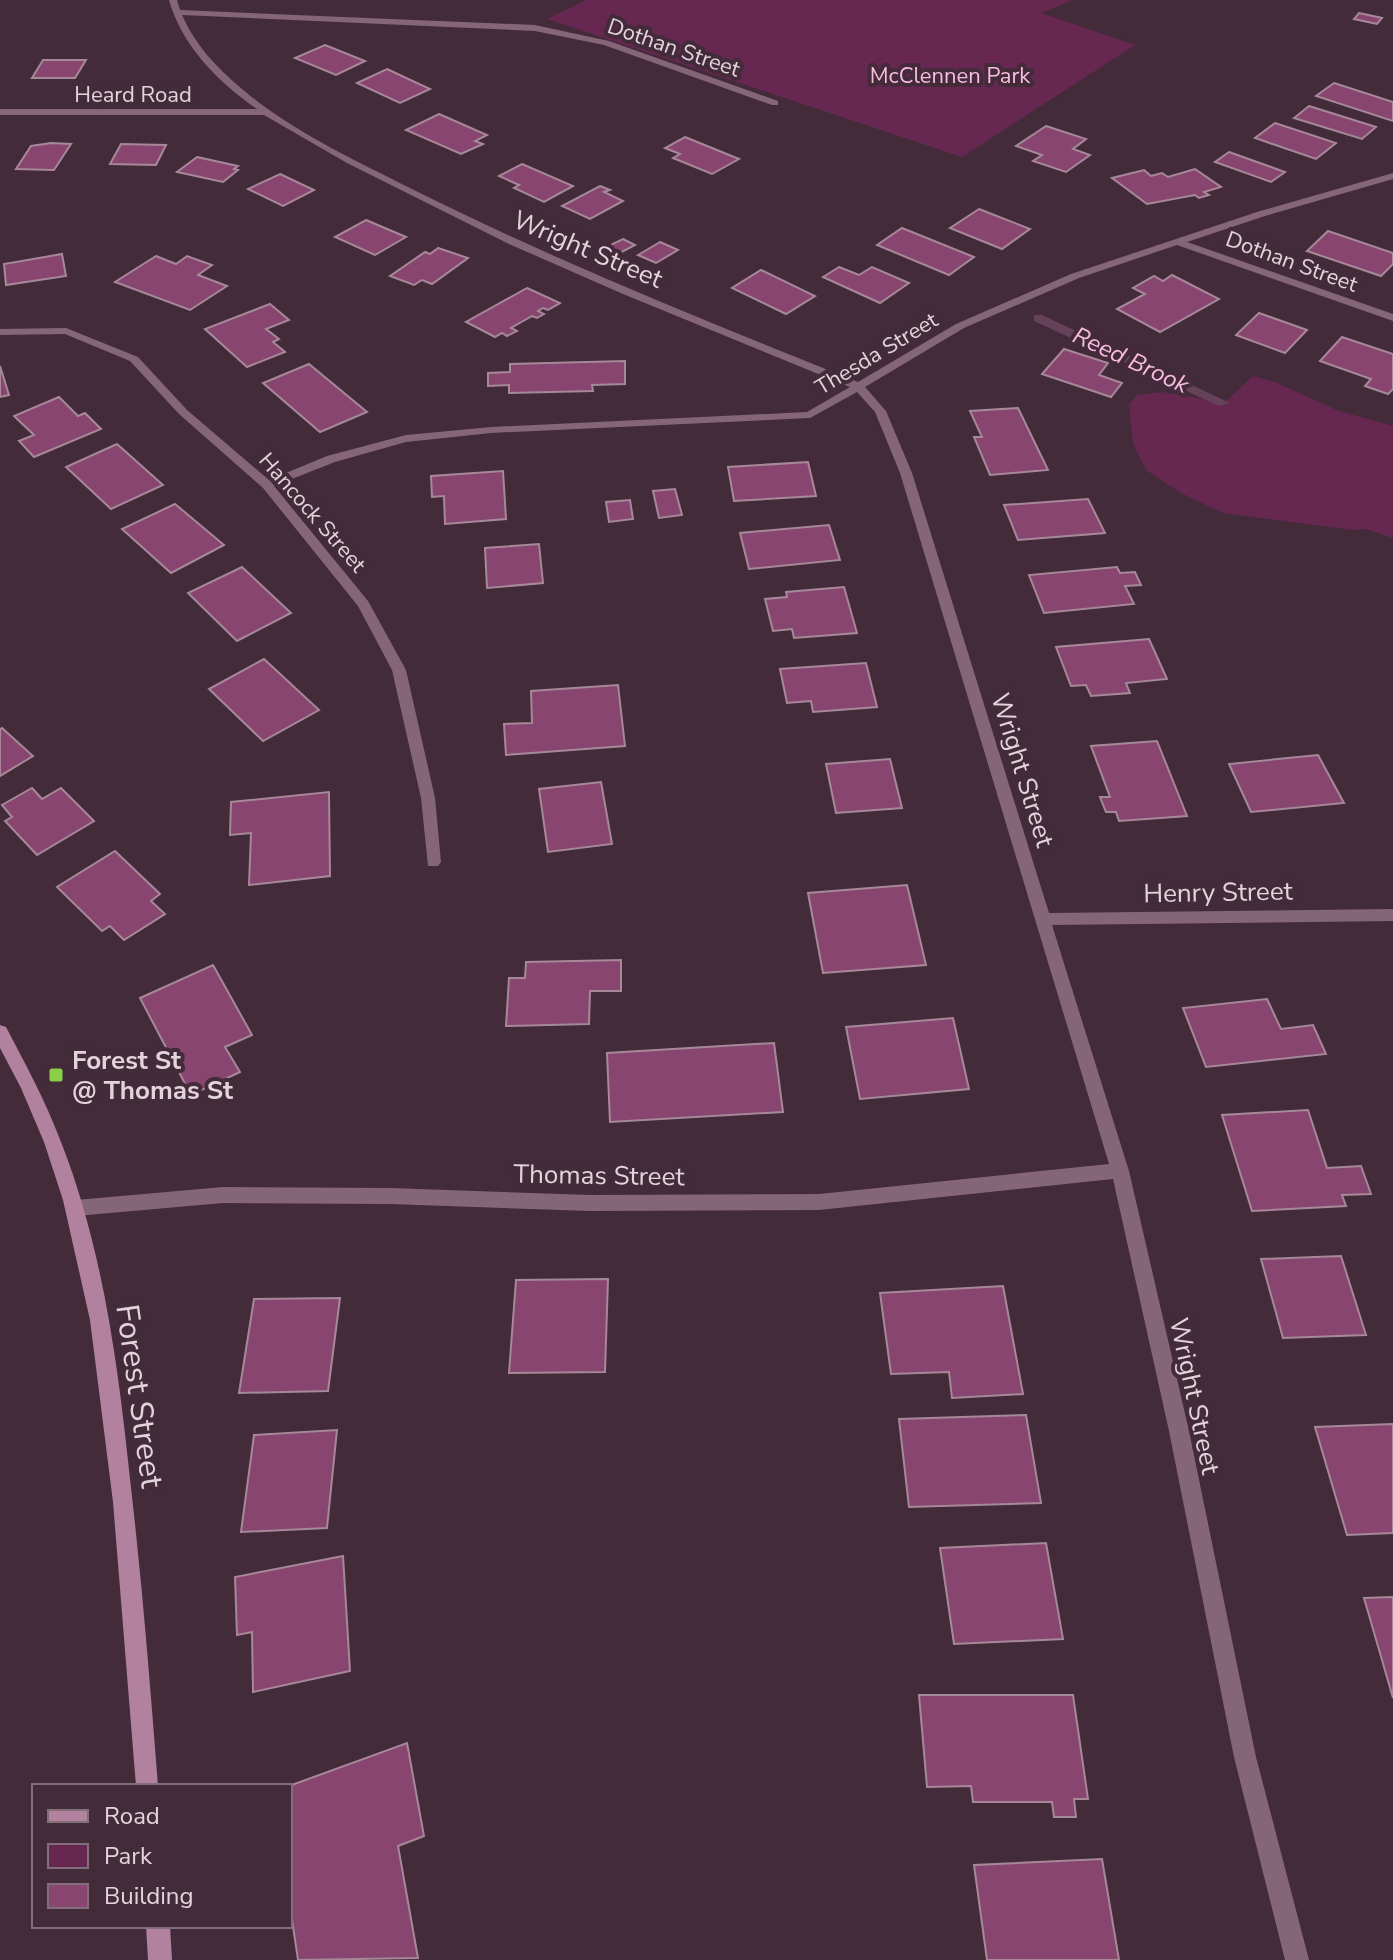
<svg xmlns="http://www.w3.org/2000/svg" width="1393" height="1960" font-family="'Nunito Sans',sans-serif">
<rect width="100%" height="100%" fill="#432b3a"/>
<g fill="#662751">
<polygon points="586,0 1073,0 1041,13 1135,45 962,157 547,19"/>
<polygon points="1253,376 1275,382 1339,411 1393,426 1393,538 1366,529 1353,530 1223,513 1181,493 1146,470 1133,444 1129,404 1137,395 1163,392 1224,403"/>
</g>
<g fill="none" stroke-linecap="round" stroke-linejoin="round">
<polygon fill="#66415a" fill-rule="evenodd" points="1034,315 1042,315 1230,403 1219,406 1034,321"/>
</g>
<g fill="#884570" stroke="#a68899" stroke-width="2">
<polygon points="1359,13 1382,18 1377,24 1354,19"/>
<polygon points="325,45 365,61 336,75 295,58"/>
<polygon points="43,60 86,60 75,78 32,78"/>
<polygon points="387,69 430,89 400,103 357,83"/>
<polygon points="1334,83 1393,102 1393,121 1316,96"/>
<polygon points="1309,106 1376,127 1362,139 1294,118"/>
<polygon points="439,114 487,135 475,141 483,144 461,154 406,130"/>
<polygon points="1275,123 1336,143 1316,159 1255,138"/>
<polygon points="1046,126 1086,139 1073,149 1090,155 1066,172 1033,161 1042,155 1016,146"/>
<polygon points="685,137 739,159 712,174 673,158 680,154 665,148"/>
<polygon points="51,143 71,144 54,170 16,169 31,146"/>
<polygon points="121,144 166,145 156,165 110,164"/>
<polygon points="1229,152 1285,172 1271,182 1215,162"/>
<polygon points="197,157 238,166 234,169 238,170 223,182 177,172"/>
<polygon points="522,164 573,186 544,202 514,188 519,185 499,176"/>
<polygon points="1195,169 1221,187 1204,192 1209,195 1199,198 1195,195 1147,204 1112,178 1144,170 1151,176 1162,173 1168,177"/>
<polygon points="280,174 314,190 283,206 248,189"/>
<polygon points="600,186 610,190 604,192 623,201 590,219 562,206"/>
<polygon points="979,209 1030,229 1002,249 950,228"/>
<polygon points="366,220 406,237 375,255 335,237"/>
<polygon points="902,228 974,257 949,275 877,245"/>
<polygon points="1328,231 1393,253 1393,264 1381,276 1307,251"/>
<polygon points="623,239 635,245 616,255 604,248"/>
<polygon points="660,242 678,250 656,263 638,255"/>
<polygon points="438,248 468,258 432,284 422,280 414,285 390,276 425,252 430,254"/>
<polygon points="62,254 66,276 6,285 4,264"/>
<polygon points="156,256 176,264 187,256 212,265 198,275 227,286 190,310 115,282"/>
<polygon points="839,267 859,275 872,267 909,283 880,303 823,277"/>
<polygon points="761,270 815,296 786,314 732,288"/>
<polygon points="1172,275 1219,299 1160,332 1117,309 1145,294 1133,288 1154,276 1163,281"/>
<polygon points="527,288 560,303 548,310 543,308 538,311 544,314 537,318 532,316 511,328 517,331 507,336 502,333 495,337 466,322"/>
<polygon points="270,304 289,320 266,329 279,339 273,342 285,352 247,367 205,329"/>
<polygon points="1259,313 1307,330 1285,353 1236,335"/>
<polygon points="1342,337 1393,354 1393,389 1388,394 1365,386 1371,379 1320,361"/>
<polygon points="1064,349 1108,363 1099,375 1122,383 1111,397 1042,374"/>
<polygon points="625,361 625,384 592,385 593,391 509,393 509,385 488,386 488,373 510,372 510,364"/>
<polygon points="309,364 367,412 320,432 263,383"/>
<polygon points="0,366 9,395 0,397"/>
<polygon points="59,397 78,416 85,413 101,429 34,457 19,441 34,435 14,416"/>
<polygon points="1018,408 1048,470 990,475 974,437 982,437 970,411"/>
<polygon points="117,444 163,485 111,509 66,467"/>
<polygon points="808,462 816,496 734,501 728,467"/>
<polygon points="503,471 506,519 445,524 444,496 432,497 431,476"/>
<polygon points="675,489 682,515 659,518 653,491"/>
<polygon points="1088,499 1105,533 1018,540 1004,505"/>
<polygon points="630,500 633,519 609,522 606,502"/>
<polygon points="175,504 224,545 171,573 122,529"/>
<polygon points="829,525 840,560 749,569 740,533"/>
<polygon points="539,544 543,583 487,588 485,548"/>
<polygon points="242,567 291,613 237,641 188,593"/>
<polygon points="1117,567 1120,573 1135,572 1141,585 1125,586 1134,604 1044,613 1029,575"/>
<polygon points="844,587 857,633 794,638 792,629 773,631 765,599 787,597 786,592"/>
<polygon points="1149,639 1167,679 1126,683 1130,693 1091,696 1086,685 1071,686 1056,647"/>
<polygon points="264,659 319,710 263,741 209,689"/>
<polygon points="866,663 877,707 813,712 811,701 787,703 780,669"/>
<polygon points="618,685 625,746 506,755 504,724 532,723 531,691"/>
<polygon points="2,728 33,756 0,776 0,729"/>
<polygon points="1157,741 1187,816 1119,821 1116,812 1106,812 1100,797 1110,797 1091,746"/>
<polygon points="1318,755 1344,803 1251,812 1229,764"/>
<polygon points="890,759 902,808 836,813 826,764"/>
<polygon points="601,782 612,844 548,852 539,789"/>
<polygon points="32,788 42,799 61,788 94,821 37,855 5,821 12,817 2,805"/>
<polygon points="329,792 330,876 249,885 251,833 230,835 231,802"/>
<polygon points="115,851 160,894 151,901 165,914 124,940 110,926 102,931 57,887"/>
<polygon points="907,885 926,965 823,973 808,893"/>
<polygon points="621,960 621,991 590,991 589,1024 506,1026 509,978 525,978 526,962"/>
<polygon points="213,965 252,1035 225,1047 240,1072 191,1095 140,998"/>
<polygon points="1267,999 1281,1029 1313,1025 1326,1054 1206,1067 1183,1008"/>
<polygon points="953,1018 969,1089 860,1099 846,1027"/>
<polygon points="774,1043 783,1112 610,1122 607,1053"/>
<polygon points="1308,1110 1327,1168 1361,1166 1371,1194 1342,1195 1346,1206 1252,1211 1222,1115"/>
<polygon points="1341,1256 1366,1335 1283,1338 1261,1259"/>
<polygon points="608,1279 605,1372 509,1373 516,1280"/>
<polygon points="1003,1286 1023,1394 952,1398 949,1372 891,1374 880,1293"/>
<polygon points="340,1298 328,1391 239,1393 254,1299"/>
<polygon points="1026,1415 1041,1503 909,1507 899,1419"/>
<polygon points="1393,1424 1393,1533 1347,1535 1315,1427"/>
<polygon points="337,1430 327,1528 241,1532 254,1435"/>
<polygon points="1046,1543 1063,1639 954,1644 940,1548"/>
<polygon points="343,1556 350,1671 253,1692 252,1632 237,1635 235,1577"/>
<polygon points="1393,1597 1393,1698 1364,1598"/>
<polygon points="919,1695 1073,1695 1088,1799 1074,1799 1076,1817 1054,1817 1052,1802 973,1802 971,1786 927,1787"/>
<polygon points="407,1743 424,1836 398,1846 418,1958 298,1960 290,1906 289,1786"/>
<polygon points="1102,1859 1119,1960 987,1960 974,1865"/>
</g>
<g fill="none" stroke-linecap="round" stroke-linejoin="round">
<path fill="#856678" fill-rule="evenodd" d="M169,0h8l3,10 355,15 74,16 169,60v4h-6l-168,-60 -69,-14 -353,-16c13,30 35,53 60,74 51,43 113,71 172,101 144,72 294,132 444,192l98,-58 115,-50 186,-62 136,-39v6l-128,37 -78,26 206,72v7l-216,-76 -98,33 -115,50 -99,59 21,24 26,62 137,440 344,-4v12l-341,4 77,246 60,260 67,326 53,203h-24l-51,-203 -65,-326 -56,-252 -294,31 -229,1 -200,-7 -167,-1 -147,13 -6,-2 -3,-6 3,-6 6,-2 147,-13 167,1 200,7 229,-1 290,-30 -209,-691 -25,-61 -18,-20 -47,26 -319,15 -85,9 -71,20 -61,24 94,115 38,69 29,128 6,64 -3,4h-10l-7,-68 -29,-128 -34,-64 -95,-118 -84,-74 -49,-53 -65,-27 -65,1v-6l66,-1 72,29 49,53 82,70 58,-24 79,-21 85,-8 316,-15 43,-25 -227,-93 -114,-50 -162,-81 -83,-48h-264v-6h257c-39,-27 -75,-63 -88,-109z"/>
<g fill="#b2819e" fill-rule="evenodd">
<path d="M0,1025l6,2c20,38 40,75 55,115 42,107 57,223 69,337 12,102 20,204 28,307h-22l-23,-284 -23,-182 -27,-120 -19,-58 -23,-54 -21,-40z"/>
<polygon points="146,1926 170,1926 172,1960 148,1960"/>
</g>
</g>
<rect fill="#89cf48" stroke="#432b3a" stroke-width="3" x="48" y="1067" width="16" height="16" rx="4"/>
<g text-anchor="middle" stroke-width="8" stroke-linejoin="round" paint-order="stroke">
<g font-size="22" fill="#e3d3dc" stroke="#432b3a">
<text transform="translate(674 47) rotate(19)" y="8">Dothan Street</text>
<text x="133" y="102">Heard Road</text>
<text transform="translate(1292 261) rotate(20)" y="8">Dothan Street</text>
<text transform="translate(876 353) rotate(-31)" y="8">Thesda Street</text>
<text transform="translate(313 512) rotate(49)" y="8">Hancock Street</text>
</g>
<g font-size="22" fill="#f7bcdf" stroke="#432b3a">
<text x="950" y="83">McClennen Park</text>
</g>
<g font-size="24" font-style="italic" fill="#f9bde1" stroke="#432b3a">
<text transform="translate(1131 360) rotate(25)" y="8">Reed Brook</text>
</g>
<g font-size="26" fill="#e3d3dc" stroke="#432b3a">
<text transform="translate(588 249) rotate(23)" y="9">Wright Street</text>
<text transform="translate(1023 770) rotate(73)" y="9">Wright Street</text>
<text transform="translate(1218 892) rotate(-1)" y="9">Henry Street</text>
<text transform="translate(599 1175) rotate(1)" y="9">Thomas Street</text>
<text transform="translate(1195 1396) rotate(78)" y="9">Wright Street</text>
</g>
<g font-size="26" font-weight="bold" fill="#e3d3dc" stroke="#432b3a" text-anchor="start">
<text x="72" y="1069">Forest St<tspan x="72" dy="30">@ Thomas St</tspan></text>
</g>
<g font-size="32" fill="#e3d3dc" stroke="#432b3a">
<text transform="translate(140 1396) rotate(82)" y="11">Forest Street</text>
</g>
</g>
<rect x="32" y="1784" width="260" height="144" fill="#432b3a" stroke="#836e7b" stroke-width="2"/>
<rect x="48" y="1810" width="40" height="12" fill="#b2819e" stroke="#836e7b" stroke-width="2"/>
<text x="104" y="1824" font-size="24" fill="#e3d3dc">Road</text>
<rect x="48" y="1844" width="40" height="24" fill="#662751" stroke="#836e7b" stroke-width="2"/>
<text x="104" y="1864" font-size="24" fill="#e3d3dc">Park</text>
<rect x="48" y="1884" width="40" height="24" fill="#884570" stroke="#836e7b" stroke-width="2"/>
<text x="104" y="1904" font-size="24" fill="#e3d3dc">Building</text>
</svg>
